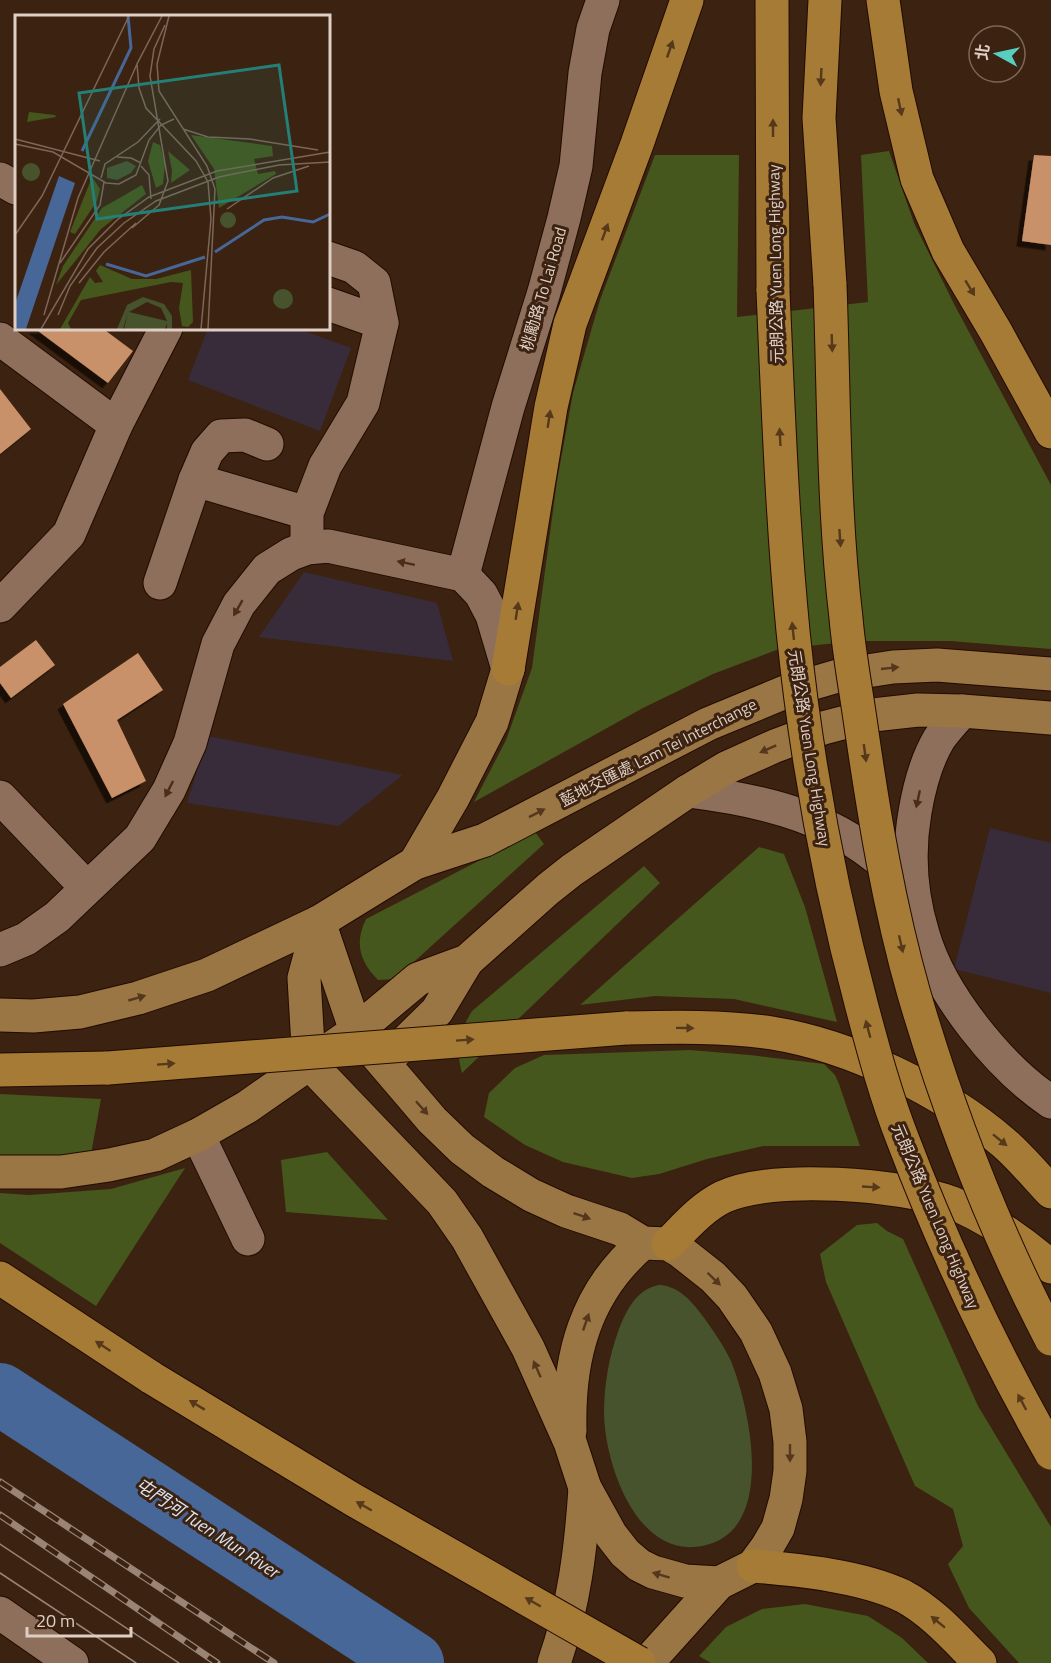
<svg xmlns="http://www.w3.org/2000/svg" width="1051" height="1663" font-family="'Titillium Web','Noto Sans TC',sans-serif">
<defs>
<filter id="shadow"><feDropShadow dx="-5.5" dy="5.5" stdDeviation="0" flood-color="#0009"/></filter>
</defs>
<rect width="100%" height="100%" fill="#3c2210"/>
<g fill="#382c3a">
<polygon points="208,328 299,329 351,348 320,431 188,380"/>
<polygon points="304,572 437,603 453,661 259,637"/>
<polygon points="208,736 403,775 339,826 187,803"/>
<polygon points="990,828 1051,843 1051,993 954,969"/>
</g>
<path fill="#46532c" d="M659,1285c21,1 34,18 46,34 9,13 19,27 26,42 20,50 48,180 -37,186 -60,4 -89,-85 -90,-133 0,-30 5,-58 15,-85 8,-20 18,-40 40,-44z"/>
<g fill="#45571c">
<polygon points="889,151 914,223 954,304 1051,485 1051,649 950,641 856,641 779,649 713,674 643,708 474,802 506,740 532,668 557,481 573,393 600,300 655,155 739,155 737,317 868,302 861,155"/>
<path d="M535,832l9,12 -149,135 -17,1c-18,-18 -24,-37 -12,-61z"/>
<polygon points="759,847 784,854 805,907 837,1022 734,999 655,996 580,1005"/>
<path d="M644,866l16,17 -198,190c-7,-25 -3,-40 10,-62z"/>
<polygon points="690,1050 750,1055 824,1064 835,1075 839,1084 860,1146 763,1146 707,1159 659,1174 632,1178 563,1162 525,1145 484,1117 489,1093 515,1068 544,1055"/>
<polygon points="0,1094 101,1099 91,1154 0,1157"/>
<polygon points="327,1152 388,1220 286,1212 281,1160"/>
<polygon points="185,1168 96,1306 0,1243 0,1193 29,1195 111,1189"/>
<polygon points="877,1223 887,1231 903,1239 978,1406 1051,1527 1051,1663 1019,1663 969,1608 948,1564 963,1546 953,1509 915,1486 826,1282 820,1254 857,1225"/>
<polygon points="805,1604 868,1616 902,1638 928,1663 711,1663 699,1656 726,1627 762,1609"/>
</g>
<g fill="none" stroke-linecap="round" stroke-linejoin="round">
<polyline stroke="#466798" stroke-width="62" points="0,1394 413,1663"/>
</g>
<g fill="#c9916b" filter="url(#shadow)">
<polygon points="1034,155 1051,156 1051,245 1022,241"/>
<polygon points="34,328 102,328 133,351 108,383"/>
<polygon points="0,389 31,429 0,454"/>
<polygon points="36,640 55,665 11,698 0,683 0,667"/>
<polygon points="138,653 163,690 117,720 146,781 112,798 63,704"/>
</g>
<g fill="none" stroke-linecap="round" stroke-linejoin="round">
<defs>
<g id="minor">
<polyline points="0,179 16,188"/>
<polyline points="328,304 382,323"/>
<polyline points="0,339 116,425"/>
<polyline points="195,480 307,513"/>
<polyline points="307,548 307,513 325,466 363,403 382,323 374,283 354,267 328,258"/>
<polyline points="463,575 508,407 544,292 564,218 576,166 585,73 593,29 603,0"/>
<polyline points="160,583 195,480 207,452 221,436 245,435 267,444"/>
<polyline points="0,606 69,534 116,425 166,328"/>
<path d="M962,711c-7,9 -16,18 -23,28 -13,22 -20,49 -24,73 -7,40 -4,83 8,122 17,60 76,133 128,168"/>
<path d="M688,791c80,10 151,27 209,85"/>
<polyline points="0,797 87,888"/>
<polyline points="0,950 26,939 57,917 140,838 169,790 190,743 218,644 239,604 267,569 291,554 307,548 328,546 463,575 481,594 492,615 508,669"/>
<polyline points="198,1135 248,1239"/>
<polyline points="0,1613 72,1663"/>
</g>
<g id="major">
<polyline points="415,863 453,798 492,722 508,669"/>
<polyline points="319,922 356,1031 432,1120 462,1149 493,1172 531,1195 566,1211 620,1229 643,1243 668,1244 680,1251 713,1277 732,1297 756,1332 775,1373 786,1409 790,1442 790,1471 786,1499 778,1528 767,1547 753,1566 719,1583 647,1663"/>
<polyline points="319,922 304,978 309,1063 442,1202 467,1238 528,1348 570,1442 585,1488 611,1535 625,1553 639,1565 653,1572 685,1581 719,1583"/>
<polyline points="0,1015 33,1016 80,1012 138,998 207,975 319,922 415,863 485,840 708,724 790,690 841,675 893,667 937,665 1051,674"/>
<polyline points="388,1059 437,1011 467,961"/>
<polyline points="0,1172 61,1172 109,1165 155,1155 198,1135 247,1107 356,1031 418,979 467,961 548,889 572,870 688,791 726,768 775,746 823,728 873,715 918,710 962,711 1051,718"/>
<path d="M570,1431c-2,-74 15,-139 73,-188"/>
<path d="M554,1663c20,-57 27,-115 31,-175"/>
</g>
<g id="highway">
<polyline points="772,0 773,291"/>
<polyline points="825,0 819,118 830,285"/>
<polyline points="883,0 896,91 917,179 948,251 996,332 1051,432"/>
<polyline points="508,669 551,407 570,324 637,144 687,0"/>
<path d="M626,1028c48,-1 98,-2 146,5 80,13 170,57 232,110 17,15 32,33 47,49"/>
<polyline points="0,1070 108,1068"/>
<path d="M668,1244c17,-17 33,-36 55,-47 48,-23 180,-13 229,6 34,13 72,40 99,64"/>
<polyline points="0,1278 152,1378"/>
<path d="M753,1566c46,4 108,10 150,30 30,16 53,43 77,67"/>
</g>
</defs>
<use href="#minor" stroke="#220b00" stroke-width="35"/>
<use href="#major" stroke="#220b00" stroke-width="35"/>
<use href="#highway" stroke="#220b00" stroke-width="35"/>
<use href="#minor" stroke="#8d6f5b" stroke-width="33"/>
<use href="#major" stroke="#9b7645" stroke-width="33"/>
<use href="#highway" stroke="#a57b36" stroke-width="33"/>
<g stroke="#998476" stroke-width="1.5">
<polyline points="0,1544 179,1663"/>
<polyline points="0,1573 136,1663"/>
</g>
<defs>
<g id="rail">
<polyline points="0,1482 274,1663"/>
<polyline points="0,1515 217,1663"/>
</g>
</defs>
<use href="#rail" stroke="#998476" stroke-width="7"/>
<use href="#rail" stroke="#3c2210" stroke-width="4.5" stroke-dasharray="14" stroke-linecap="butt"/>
<defs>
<g id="highway-bridge">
<path d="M830,285c4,110 3,223 16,333 3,36 10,72 15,108 13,90 28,181 53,268 35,119 80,236 137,345"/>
<path d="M773,291c5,114 9,227 20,340 13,127 36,253 69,376 12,45 24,90 41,133 41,108 91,213 148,313"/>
<polyline points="108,1068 626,1028"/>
<polyline points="152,1378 352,1499 639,1663"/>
</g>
</defs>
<use href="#highway-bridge" stroke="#220b00" stroke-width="35" stroke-linecap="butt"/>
<use href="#highway-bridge" stroke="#a57b36" stroke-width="33"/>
</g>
<defs><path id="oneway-solid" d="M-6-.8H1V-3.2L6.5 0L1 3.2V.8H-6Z" transform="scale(1.5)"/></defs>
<g fill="#56381a">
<use href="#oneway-solid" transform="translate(670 49) rotate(-71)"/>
<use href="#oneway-solid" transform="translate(821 77) rotate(93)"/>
<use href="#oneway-solid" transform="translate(900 107) rotate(78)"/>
<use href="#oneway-solid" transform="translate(773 128) rotate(-90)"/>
<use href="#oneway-solid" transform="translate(605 232) rotate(-70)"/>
<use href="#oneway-solid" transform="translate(970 288) rotate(59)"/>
<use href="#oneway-solid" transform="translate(832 343) rotate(88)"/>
<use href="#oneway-solid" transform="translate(549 419) rotate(-81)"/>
<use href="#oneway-solid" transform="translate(780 437) rotate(-93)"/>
<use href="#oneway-solid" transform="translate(840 538) rotate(86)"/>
<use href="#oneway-solid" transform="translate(517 611) rotate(-81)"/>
<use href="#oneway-solid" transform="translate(793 631) rotate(-96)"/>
<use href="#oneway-solid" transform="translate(865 753) rotate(82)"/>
<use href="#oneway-solid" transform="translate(901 944) rotate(77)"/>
<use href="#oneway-solid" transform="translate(685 1028) rotate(1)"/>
<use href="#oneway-solid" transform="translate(868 1029) rotate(-105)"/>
<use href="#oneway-solid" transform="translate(465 1040) rotate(-4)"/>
<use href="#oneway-solid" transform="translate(166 1064) rotate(-4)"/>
<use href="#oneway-solid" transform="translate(1000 1140) rotate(39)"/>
<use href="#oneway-solid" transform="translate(871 1187) rotate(3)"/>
<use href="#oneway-solid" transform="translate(103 1346) rotate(-147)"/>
<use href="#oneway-solid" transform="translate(1022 1402) rotate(-118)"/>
<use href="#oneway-solid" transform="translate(197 1405) rotate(-149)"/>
<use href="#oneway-solid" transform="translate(364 1506) rotate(-150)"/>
<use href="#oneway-solid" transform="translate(533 1602) rotate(-150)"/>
<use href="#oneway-solid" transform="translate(938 1622) rotate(-141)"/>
</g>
<g fill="#482e1b">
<use href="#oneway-solid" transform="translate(406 563) rotate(-168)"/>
<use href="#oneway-solid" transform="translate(238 608) rotate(120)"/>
<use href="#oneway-solid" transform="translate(169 789) rotate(117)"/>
<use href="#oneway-solid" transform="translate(918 799) rotate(102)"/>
</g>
<g fill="#54371d">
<use href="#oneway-solid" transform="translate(890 668) rotate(-6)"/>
<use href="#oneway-solid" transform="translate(768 749) rotate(156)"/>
<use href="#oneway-solid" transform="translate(537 813) rotate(-27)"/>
<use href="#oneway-solid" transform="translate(137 998) rotate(-16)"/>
<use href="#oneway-solid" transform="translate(422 1108) rotate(48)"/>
<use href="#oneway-solid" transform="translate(582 1216) rotate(19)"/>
<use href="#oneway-solid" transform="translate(714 1279) rotate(44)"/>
<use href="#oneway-solid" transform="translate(586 1322) rotate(-71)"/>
<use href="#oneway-solid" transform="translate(537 1369) rotate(-114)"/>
<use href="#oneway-solid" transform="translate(790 1453) rotate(90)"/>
<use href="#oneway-solid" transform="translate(661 1575) rotate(-163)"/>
</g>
<g text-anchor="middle" stroke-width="6" stroke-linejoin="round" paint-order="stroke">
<g font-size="16" fill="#dfcec3" stroke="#3c2210">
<text transform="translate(775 264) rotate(-91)" y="6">元朗公路 Yuen Long Highway</text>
<text transform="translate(543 289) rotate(-74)" y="6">桃勵路 To Lai Road</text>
<text transform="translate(810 748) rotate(81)" y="6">元朗公路 Yuen Long Highway</text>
<text transform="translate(658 752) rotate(-27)" y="6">藍地交匯處 Lam Tei Interchange</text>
<text transform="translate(936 1216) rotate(67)" y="6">元朗公路 Yuen Long Highway</text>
</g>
<g font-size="18" font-style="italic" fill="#d9e4f3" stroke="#3c2210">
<text transform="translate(207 1528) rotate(33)" y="6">屯門河 Tuen Mun River</text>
</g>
</g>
<g transform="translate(15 15)">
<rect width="315" height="315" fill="#3c2210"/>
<path d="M112,146l9,5 -5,7 -14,7 -10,-2v-10zM7 157a9 9 0 1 1 18 0a9 9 0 1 1-18 0ZM205 205a8 8 0 1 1 16 0a8 8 0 1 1-16 0ZM258 284a10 10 0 1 1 20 0a10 10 0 1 1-20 0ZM128,282l21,7 8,12v13h-5v-6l-2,6h-41l4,-16 -5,16h-6l10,-24zM132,287l14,6 6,13 -38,-9z" fill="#46532c" fill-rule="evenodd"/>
<path d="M14,97l26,3 1,2 -29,5zM176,120l81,11 1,10 -19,3 4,15 17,-3 1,3 -57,34 -5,-39zM138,127l7,3 5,20 -2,19 -7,4 -8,-27zM153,136l22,19 -19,13 1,-13zM77,162l8,12 -3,12 -22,33 -5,-2zM127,170l4,9 -45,35 -45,56 7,-19 39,-58zM85,250l32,14h24l35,-9 2,52 -5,5 -6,-1 -3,-18 4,-25 -12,-1 -90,18 -13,23 3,6h-11l30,-52 5,6 8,-1 -7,-11z" fill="#45571c"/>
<path d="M44,161l16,7 -49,146h-11v-25z" fill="#466798"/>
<path fill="none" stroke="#466798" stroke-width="3" d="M67,136l49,-103 -3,-32M200,237l49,-32 18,-3 31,5 17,-8M91,249l40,12 59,-19"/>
<path fill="none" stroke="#7d6758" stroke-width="1.5" d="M147,1l-25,48 2,24 7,20 50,53 12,21 3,37 -10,110M154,1l-12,48 2,27 48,75 8,23 -7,140M168,114l25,8M193,122l42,2 68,11M0,124l85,22M0,129l38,8 53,31 13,1 17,-9 13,-35 12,-15 13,-6M102,142l14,1 10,5M126,151l8,9 2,24M86,163l4,-14 33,-22 22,-23M212,194l46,-31 36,-12M117,213l27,-23 9,-24 -18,-105 4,-27 11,-24M0,220l27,-39 87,-180M45,248l40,-58 4,-23M64,268l25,-31 32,-29M29,300l34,-117 59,-134M43,300l12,-29 27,-38 27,-25 32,-22 63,-24 60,-12 51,-3M26,314l47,-80 29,-29 32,-23 68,-26 113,-19"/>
<path fill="#247f76" fill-opacity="0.15" stroke="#247f76" stroke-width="3" d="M264,50l18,126 -200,28 -18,-126z"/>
<rect width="315" height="315" fill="none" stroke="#dfcec3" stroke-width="3"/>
</g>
<g transform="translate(997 54) rotate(278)"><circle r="28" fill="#3c2210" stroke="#7d6758" stroke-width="1.5"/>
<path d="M0-4.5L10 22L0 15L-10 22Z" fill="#58cec0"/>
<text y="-9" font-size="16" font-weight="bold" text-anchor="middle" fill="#dfcec3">北</text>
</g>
<path d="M27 1627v9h104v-9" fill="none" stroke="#dfcec3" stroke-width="3"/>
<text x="36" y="1627" font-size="18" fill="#dfcec3" stroke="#3c2210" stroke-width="4.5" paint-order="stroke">20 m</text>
</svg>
